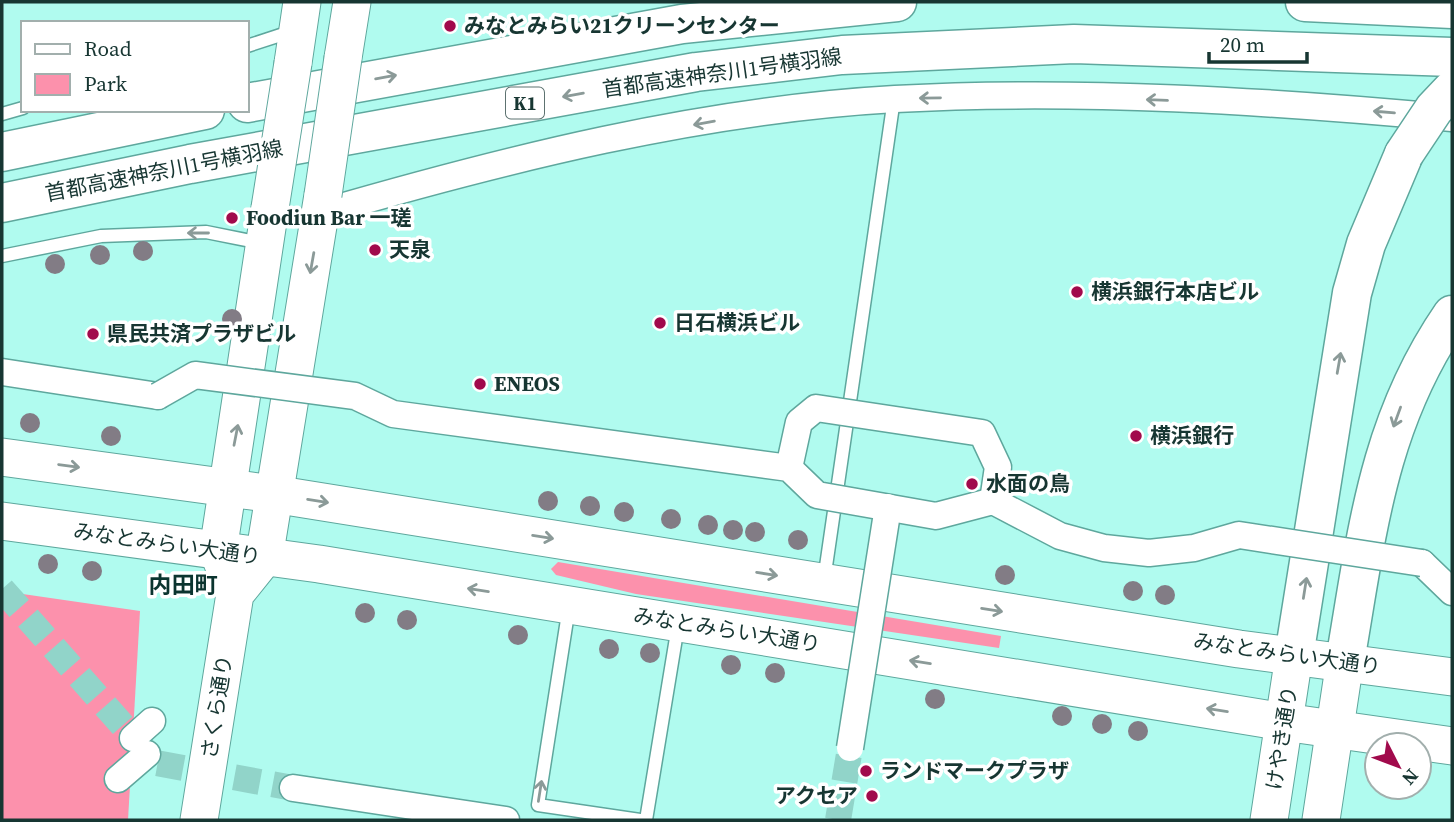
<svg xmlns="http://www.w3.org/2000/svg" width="1454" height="822" font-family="'Source Serif 4','Noto Sans JP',serif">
<rect width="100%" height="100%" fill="#b0fbef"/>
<g fill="#fc91ac">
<polygon points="558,562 1001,636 999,648 636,594 556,575 551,569"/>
<polygon points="2,591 140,611 128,820 2,820"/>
</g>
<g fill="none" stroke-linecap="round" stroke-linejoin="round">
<g stroke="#91d4c9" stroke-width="26" stroke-dasharray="26 13" stroke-linecap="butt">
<polyline points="2,589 156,763 293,788"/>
<polyline points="838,820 850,748"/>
</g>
<defs>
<g id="lane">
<polyline points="247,46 293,31"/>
<polyline points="2,114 23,108"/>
<polyline points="2,256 101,236 206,232 261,243"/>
<polyline points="824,580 894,99"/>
<polyline points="569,607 538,805 640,820"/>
<polyline points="646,820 678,626"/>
</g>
<g id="street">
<path d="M320,213c186,-54 380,-103 575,-114 183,-10 375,2 557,19"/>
<polyline points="2,372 158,396"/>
<polyline points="1422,563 1452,592"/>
<polyline points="133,738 152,721"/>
<polyline points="118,779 147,754"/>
<polyline points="293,788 506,820"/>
</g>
<g id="secondary">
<polyline points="343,58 352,2"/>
<polyline points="293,63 302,2"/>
<polyline points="2,457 273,494 1239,649 1452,677"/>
<polyline points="2,521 319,564 1284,722 1452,746"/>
<polyline points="227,574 218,551 270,208"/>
<polyline points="199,820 235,594 264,558 323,195"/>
<polyline points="1269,820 1294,656"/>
<polyline points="1321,820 1345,661"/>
</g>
<g id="highway">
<polyline points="1305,2 1452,9"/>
<polyline points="247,103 682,24 897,2"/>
<polyline points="2,152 205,110"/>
<polyline points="2,203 190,164 696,72 842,55 1074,44 1452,57"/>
<polyline points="1294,656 1352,293 1366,244 1404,154"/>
<path d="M1345,661c22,-127 32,-237 107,-346"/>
</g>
</defs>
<use href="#lane" stroke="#5ea79d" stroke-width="15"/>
<use href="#street" stroke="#5ea79d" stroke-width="29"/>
<use href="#secondary" stroke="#5ea79d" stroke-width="39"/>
<use href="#highway" stroke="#5ea79d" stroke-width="41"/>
<use href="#lane" stroke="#fff" stroke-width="12"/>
<use href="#street" stroke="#fff" stroke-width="26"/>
<use href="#secondary" stroke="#fff" stroke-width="37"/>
<use href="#highway" stroke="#fff" stroke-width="38"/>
<defs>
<g id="street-bridge">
<polyline points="158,396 195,375 355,396 393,414 789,468 817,495 936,516 993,501 1060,536 1104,548 1149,553 1194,548 1239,535 1422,563"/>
<polyline points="789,468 799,422 816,408 982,433 998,467 993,501"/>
<polyline points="850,748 888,507"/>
</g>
<g id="secondary-bridge">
<polyline points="323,195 343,58"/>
<polyline points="270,208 293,63"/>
</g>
<polyline id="highway-bridge" points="1404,154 1434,109 1452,90"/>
</defs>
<use href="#street-bridge" stroke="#5ea79d" stroke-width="29" stroke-linecap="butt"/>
<use href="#secondary-bridge" stroke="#5ea79d" stroke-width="39" stroke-linecap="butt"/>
<use href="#highway-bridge" stroke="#5ea79d" stroke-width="41" stroke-linecap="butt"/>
<use href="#street-bridge" stroke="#fff" stroke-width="26"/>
<use href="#secondary-bridge" stroke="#fff" stroke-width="37"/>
<use href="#highway-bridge" stroke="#fff" stroke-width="38"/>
</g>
<g fill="#827c85">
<circle cx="143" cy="251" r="10"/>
<circle cx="100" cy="255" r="10"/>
<circle cx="55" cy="264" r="10"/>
<circle cx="232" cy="319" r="10"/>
<circle cx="30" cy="423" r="10"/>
<circle cx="111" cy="436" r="10"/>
<circle cx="548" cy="501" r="10"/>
<circle cx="590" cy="506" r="10"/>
<circle cx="624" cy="512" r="10"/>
<circle cx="671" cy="519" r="10"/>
<circle cx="708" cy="525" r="10"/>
<circle cx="733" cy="530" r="10"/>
<circle cx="755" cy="532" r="10"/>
<circle cx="798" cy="540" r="10"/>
<circle cx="48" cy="564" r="10"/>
<circle cx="92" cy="571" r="10"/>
<circle cx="1005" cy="575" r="10"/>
<circle cx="1133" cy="591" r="10"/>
<circle cx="1165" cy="595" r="10"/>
<circle cx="365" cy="613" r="10"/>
<circle cx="407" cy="620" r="10"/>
<circle cx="518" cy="635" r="10"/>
<circle cx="609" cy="649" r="10"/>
<circle cx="650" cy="653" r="10"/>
<circle cx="731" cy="665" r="10"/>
<circle cx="775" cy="673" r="10"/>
<circle cx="935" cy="699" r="10"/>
<circle cx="1062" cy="716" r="10"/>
<circle cx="1102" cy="724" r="10"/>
<circle cx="1138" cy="731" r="10"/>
</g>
<defs><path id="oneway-shaft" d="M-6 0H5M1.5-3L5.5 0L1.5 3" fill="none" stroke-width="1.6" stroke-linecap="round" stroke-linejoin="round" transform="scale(1.75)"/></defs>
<g stroke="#8b9a98">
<use href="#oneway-shaft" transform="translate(386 77) rotate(-10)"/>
<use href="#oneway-shaft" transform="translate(573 95) rotate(170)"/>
<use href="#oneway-shaft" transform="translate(930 98) rotate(179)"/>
<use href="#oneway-shaft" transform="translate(1157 100) rotate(-178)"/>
<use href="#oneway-shaft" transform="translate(1384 112) rotate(-175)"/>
<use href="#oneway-shaft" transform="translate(704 123) rotate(170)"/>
<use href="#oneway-shaft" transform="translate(198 233) rotate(180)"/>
<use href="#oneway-shaft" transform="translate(312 263) rotate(100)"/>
<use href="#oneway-shaft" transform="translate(1339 363) rotate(-80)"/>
<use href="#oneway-shaft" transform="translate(1397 417) rotate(110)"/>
<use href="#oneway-shaft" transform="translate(236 435) rotate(-79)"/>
<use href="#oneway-shaft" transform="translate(69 466) rotate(8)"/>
<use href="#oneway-shaft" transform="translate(318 501) rotate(9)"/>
<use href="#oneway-shaft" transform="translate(543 537) rotate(9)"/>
<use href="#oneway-shaft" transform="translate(767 574) rotate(9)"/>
<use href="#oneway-shaft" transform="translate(1305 588) rotate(-81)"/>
<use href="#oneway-shaft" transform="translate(478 590) rotate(-171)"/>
<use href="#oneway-shaft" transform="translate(992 610) rotate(9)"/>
<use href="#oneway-shaft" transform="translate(920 662) rotate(-171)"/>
<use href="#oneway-shaft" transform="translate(1217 710) rotate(-171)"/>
<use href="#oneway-shaft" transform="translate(540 791) rotate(-81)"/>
</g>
<g fill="#a10a4c" stroke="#fff" stroke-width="2.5">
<circle cx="450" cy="26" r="7"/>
<circle cx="232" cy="218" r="7"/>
<circle cx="375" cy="250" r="7"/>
<circle cx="1077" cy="292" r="7"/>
<circle cx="660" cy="323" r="7"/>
<circle cx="93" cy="334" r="7"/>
<circle cx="480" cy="384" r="7"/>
<circle cx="1136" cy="436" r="7"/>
<circle cx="972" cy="484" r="7"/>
<circle cx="866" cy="771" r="7"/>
<circle cx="872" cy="796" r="7"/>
</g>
<g text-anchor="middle" stroke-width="7" stroke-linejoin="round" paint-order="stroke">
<rect fill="#fff" stroke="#5d7270" stroke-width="2" x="506" y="87.5" width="38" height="31" rx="5"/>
<g font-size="19" font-weight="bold" fill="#173632">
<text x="525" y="110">K1</text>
</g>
<g font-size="21" font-weight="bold" fill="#173632" stroke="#fff" text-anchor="start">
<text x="464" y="33">みなとみらい21クリーンセンター</text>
<text x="246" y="225">Foodiun Bar 一瑳</text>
<text x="389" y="257">天泉</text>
<text x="1091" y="299">横浜銀行本店ビル</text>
<text x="674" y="330">日石横浜ビル</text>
<text x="107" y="341">県民共済プラザビル</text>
<text x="494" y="391">ENEOS</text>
<text x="1150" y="443">横浜銀行</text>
<text x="986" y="491">水面の鳥</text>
<text x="880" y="778">ランドマークプラザ</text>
<text x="858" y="803" text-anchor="end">アクセア</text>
</g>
<g font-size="21" fill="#173632" stroke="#fff">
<text transform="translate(722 73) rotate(-8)" y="7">首都高速神奈川1号横羽線</text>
<text transform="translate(164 171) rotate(-11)" y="7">首都高速神奈川1号横羽線</text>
<text transform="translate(167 544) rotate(8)" y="7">みなとみらい大通り</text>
<text transform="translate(727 630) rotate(9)" y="7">みなとみらい大通り</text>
<text transform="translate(1287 654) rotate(8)" y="7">みなとみらい大通り</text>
<text transform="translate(217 707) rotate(-81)" y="7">さくら通り</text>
<text transform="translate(1282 738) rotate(-81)" y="7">けやき通り</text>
</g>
<g font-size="23" font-weight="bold" fill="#0b342f" stroke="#fff">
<text x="183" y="593">内田町</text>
</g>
</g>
<rect width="1454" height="822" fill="none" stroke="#173632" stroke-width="7"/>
<rect x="21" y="21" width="228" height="91" fill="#ffffff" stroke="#a2afad" stroke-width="2"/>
<rect x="35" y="44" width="35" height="10" fill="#ffffff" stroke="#a2afad" stroke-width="2"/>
<text x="84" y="56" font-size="21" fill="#173632">Road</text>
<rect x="35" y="74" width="35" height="21" fill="#fc91ac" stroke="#a2afad" stroke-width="2"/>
<text x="84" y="91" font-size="21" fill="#173632">Park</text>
<g transform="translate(1398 766) rotate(132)"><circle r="33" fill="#ffffff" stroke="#a2afad" stroke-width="2"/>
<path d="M0-5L12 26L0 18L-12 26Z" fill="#a10a4c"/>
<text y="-10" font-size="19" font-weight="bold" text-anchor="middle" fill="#173632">N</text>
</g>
<path d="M1209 52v10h98v-10" fill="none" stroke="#173632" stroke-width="3.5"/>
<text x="1220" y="52" font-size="21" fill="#173632" stroke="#ffffff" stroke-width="5" paint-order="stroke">20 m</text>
</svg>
